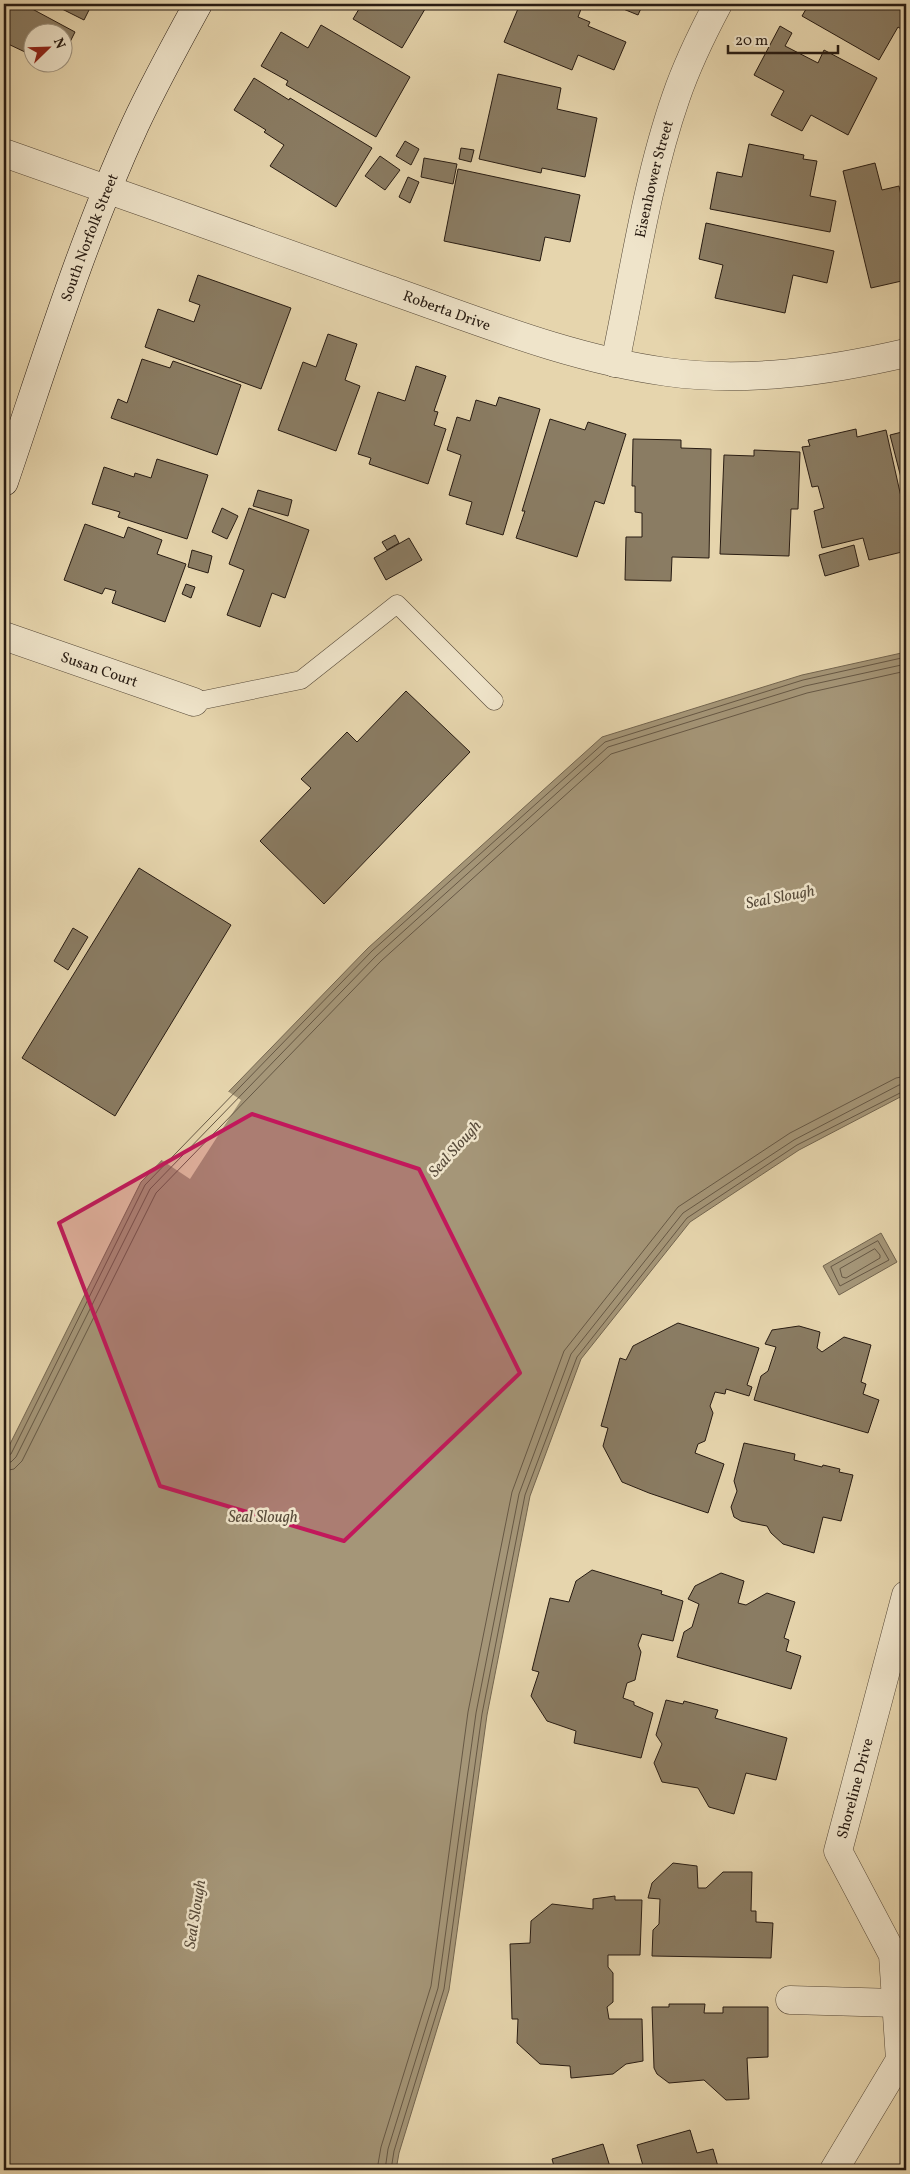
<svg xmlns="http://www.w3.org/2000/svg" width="910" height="2174" font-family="Vollkorn,serif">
<rect width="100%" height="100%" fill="#e6d5ad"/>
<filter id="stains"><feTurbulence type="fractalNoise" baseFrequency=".004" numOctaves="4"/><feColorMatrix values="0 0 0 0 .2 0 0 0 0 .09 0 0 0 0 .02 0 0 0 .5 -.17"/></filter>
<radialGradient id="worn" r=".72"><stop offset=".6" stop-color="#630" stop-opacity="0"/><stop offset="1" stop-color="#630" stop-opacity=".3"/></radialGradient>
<g fill="#a59678" stroke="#73654f">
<polygon points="906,652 906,1094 799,1150 690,1222 581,1359 530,1496 487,1715 449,1990 399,2153 396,2170 4,2170 4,1456 141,1182 368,948 602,737 802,675"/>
<polygon points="881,1233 897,1262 839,1295 823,1266"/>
</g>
<polygon fill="#e6d5ad" points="226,1090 241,1100 190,1179 160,1159"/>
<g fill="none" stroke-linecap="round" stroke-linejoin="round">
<g stroke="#665845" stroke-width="1">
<polygon points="878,1241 889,1260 840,1286 831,1267"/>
<polygon points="875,1249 880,1255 880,1258 846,1278 842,1277 840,1269"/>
<polyline points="4,1457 11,1454 145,1185 372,951 605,742 803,680 906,657"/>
<polyline points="4,1463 11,1462 16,1457 150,1189 376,956 608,747 805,686 906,664"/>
<polyline points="4,1471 14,1469 22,1461 156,1193 381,961 611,754 807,693 906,671"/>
<polyline points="377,2170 381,2147 431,1986 468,1712 512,1492 564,1351 678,1207 790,1133 896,1078 906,1076"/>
<polyline points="385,2170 388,2149 438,1988 476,1713 519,1494 571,1354 683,1213 794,1140 899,1085 906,1084"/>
<polyline points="391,2170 394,2151 444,1989 482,1714 525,1495 577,1357 687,1218 797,1145 906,1090"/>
</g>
</g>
<g fill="#8a7c63" stroke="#271b12">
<polygon points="4,4 23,4 75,32 62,58 62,32 32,32 32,53 27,50 25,52 6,43 4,48"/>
<polygon points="44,4 92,4 84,20 54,5 53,8"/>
<polygon points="362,4 428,4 402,48 353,19"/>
<polygon points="520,4 583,4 578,17 590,22 588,26 626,42 614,70 578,55 572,70 504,42"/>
<polygon points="611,4 643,4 638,15"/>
<polygon points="809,4 906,4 906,32 898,27 879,60 802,16"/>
<polygon points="321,25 410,77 376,137 286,85 288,81 261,66 281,32 308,48"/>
<polygon points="780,26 792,33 785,46 818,63 824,50 877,78 848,135 811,115 802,131 771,115 784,91 754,75"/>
<polygon points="498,74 561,88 557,109 597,118 585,177 542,168 541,173 479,159"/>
<polygon points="254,78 289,100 290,98 372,148 336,207 270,166 284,145 264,132 266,130 234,110"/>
<polygon points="405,141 419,149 411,165 396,156"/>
<polygon points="749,144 804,155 803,159 817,161 810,196 836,201 830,232 710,209 717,172 742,177"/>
<polygon points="461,148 474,150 471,162 459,159"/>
<polygon points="380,156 400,170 385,190 365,176"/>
<polygon points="424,158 457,164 453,184 421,177"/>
<polygon points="875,163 882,190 899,186 902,200 906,199 906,256 903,257 906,280 871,288 843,171"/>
<polygon points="458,169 580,195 570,242 545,237 540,261 444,241"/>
<polygon points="408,177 419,182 410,203 399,197"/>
<polygon points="706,223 834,251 827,283 793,275 785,313 715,298 723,265 699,259"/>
<polygon points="198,275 291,308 261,389 145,347 158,309 194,322 200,305 189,301"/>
<polygon points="328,334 357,344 345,380 360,386 336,451 278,430 303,362 316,367"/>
<polygon points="142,359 170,368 173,361 241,385 217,455 111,418 118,399 127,403"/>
<polygon points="416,366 446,376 434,411 438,412 434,425 446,429 428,484 369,464 371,458 358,454 378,392 405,401"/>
<polygon points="499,397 540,409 503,535 466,524 472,502 449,495 461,455 447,450 457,417 470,421 476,400 496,406"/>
<polygon points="550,419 585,430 588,422 626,434 604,504 595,501 577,557 516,538 525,511 522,511"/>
<polygon points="856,429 857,437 886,430 906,519 906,551 869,560 863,538 822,548 814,511 824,508 818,486 812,487 802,447 810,446 808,440"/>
<polygon points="906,431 906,497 890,435"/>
<polygon points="633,439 681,440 681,448 711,449 709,558 672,557 671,581 625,580 626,537 642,537 642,513 635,512 635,486 632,486"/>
<polygon points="754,450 800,452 798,509 791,509 789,556 720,554 724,455 754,456"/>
<polygon points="157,459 208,475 187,539 118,517 120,512 92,504 104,467 134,477 135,473 151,478"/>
<polygon points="258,490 292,500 288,516 253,506"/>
<polygon points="222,508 238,516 227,539 212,532"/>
<polygon points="249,508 309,530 285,598 272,593 260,627 227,615 244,570 229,564"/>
<polygon points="85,524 124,538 128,527 162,540 157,554 186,564 165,622 112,603 116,591 105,588 102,594 64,580"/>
<polygon points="395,535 399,543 387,550 382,542"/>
<polygon points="409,538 422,560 386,580 374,558"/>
<polygon points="854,545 859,566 825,576 819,555"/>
<polygon points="192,550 212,556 208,573 188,567"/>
<polygon points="186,584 195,587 191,598 182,594"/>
<polygon points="406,691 470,752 324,904 260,841 311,788 301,779 347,732 357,742"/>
<polygon points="139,868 231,925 115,1116 22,1058"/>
<polygon points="73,928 88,937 68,970 54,961"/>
<polygon points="678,1323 759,1348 747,1385 752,1387 749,1396 726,1389 725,1394 715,1392 710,1406 713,1413 705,1441 698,1444 695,1453 724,1464 708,1513 649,1493 622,1482 603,1446 608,1428 601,1426 620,1358 626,1360 633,1346"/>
<polygon points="799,1326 820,1332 817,1348 822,1352 844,1337 871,1345 861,1382 866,1384 863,1394 879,1400 868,1433 754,1400 761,1376 768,1371 776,1347 765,1344 772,1330"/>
<polygon points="744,1443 795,1454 794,1460 822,1467 823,1465 840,1469 839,1472 853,1475 841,1521 823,1517 814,1553 783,1544 771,1533 767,1526 741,1521 734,1517 731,1507 737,1491 734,1481"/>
<polygon points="592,1570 662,1591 661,1594 683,1601 673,1641 642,1634 638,1645 641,1652 635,1680 627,1683 623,1698 634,1702 634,1705 653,1713 641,1758 574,1743 576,1731 547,1721 531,1696 539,1672 532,1670 550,1598 569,1602 576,1581"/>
<polygon points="721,1573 744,1581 738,1603 746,1605 767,1593 795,1602 784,1638 789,1640 786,1651 801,1656 791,1689 677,1657 684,1632 692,1627 699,1604 688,1599 695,1586"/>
<polygon points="666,1700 683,1704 684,1701 718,1710 715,1718 787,1738 776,1780 746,1773 734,1814 709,1807 698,1788 662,1782 654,1763 662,1744 656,1735"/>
<polygon points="673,1863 697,1866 698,1888 706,1888 723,1872 752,1872 751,1911 756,1911 756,1922 773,1923 771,1958 652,1956 653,1930 659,1924 660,1899 648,1898 652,1883"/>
<polygon points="615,1896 615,1900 642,1900 640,1955 608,1955 608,1967 613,1973 613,2002 607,2007 609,2019 642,2019 643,2061 626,2064 613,2074 571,2078 570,2066 540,2064 517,2043 518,2019 512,2019 510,1944 530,1943 531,1921 552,1904 593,1909 593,1899"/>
<polygon points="669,2004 705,2004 704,2013 723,2013 723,2007 768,2007 768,2057 747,2058 749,2099 726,2100 704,2080 669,2083 657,2074 654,2068 652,2007 669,2007"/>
<polygon points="690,2130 697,2153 713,2149 719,2170 639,2170 644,2169 637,2145"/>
<polygon points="603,2144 611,2170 555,2170 552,2159"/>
</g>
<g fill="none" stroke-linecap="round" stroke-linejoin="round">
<defs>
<polyline id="service" points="194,702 301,680 397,604 494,701"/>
<g id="minor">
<path id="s1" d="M4,153c128,45 255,90 383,136 92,32 183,70 280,83 80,11 161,-1 239,-19"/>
<path id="s2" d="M615,363c18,-86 32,-183 61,-266 11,-32 26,-63 42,-93"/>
<path id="s3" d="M4,636l190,66"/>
<polyline points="790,2000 896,2003"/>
<path id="s4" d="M834,2170l66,-110 -7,-105 -55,-104 68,-256"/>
</g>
<g id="secondary">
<path id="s5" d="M4,482c41,-120 78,-242 131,-357 19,-41 41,-81 63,-121"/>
</g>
</defs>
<use href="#service" stroke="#574a39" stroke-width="19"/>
<use href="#minor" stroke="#574a39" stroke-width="29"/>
<use href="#secondary" stroke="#271b12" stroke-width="29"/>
<use href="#service" stroke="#efe4ca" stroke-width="18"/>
<use href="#minor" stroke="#efe4ca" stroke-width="28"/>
<use href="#secondary" stroke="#efe4ca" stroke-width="28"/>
</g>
<path fill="#c2185b" fill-opacity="0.2" stroke="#c2185b" stroke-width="4" stroke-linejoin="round" d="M252,1114l167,55 101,204 -176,168 -184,-55 -101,-263z"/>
<g text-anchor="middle" stroke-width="5" stroke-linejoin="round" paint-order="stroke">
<g font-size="15" fill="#271b12" stroke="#efe4ca">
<text dy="5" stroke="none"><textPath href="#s2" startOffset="188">Eisenhower Street</textPath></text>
<text dy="5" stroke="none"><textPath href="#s5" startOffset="259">South Norfolk Street</textPath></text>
<text dy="5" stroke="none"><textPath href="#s1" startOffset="470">Roberta Drive</textPath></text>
<text dy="5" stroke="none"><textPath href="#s3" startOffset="101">Susan Court</textPath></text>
<text dy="5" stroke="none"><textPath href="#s4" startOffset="416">Shoreline Drive</textPath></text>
</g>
<g font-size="16" font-style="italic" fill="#594c3b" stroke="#efe4ca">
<text transform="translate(780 896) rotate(-11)" y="6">Seal Slough</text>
<text transform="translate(454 1148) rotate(-48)" y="6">Seal Slough</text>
<text x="263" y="1522">Seal Slough</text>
<text transform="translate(194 1914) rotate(-81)" y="6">Seal Slough</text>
</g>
</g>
<rect width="910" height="2174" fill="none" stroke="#e6d5ad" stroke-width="20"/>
<rect x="5" y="5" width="900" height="2164" fill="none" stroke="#271b12" stroke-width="2.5"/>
<rect x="10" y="10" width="890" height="2154" fill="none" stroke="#271b12"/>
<g transform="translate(48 48) rotate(67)"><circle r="24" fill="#efe4ca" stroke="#9f9480"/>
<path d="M0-4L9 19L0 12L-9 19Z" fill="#8f2418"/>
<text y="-8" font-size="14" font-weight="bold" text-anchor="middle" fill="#271b12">N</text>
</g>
<path d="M728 45v8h110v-8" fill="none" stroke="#271b12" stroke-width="2.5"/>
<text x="735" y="45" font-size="15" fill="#271b12" stroke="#efe4ca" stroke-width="4" paint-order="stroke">20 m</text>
<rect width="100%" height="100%" filter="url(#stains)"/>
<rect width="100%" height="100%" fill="url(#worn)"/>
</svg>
